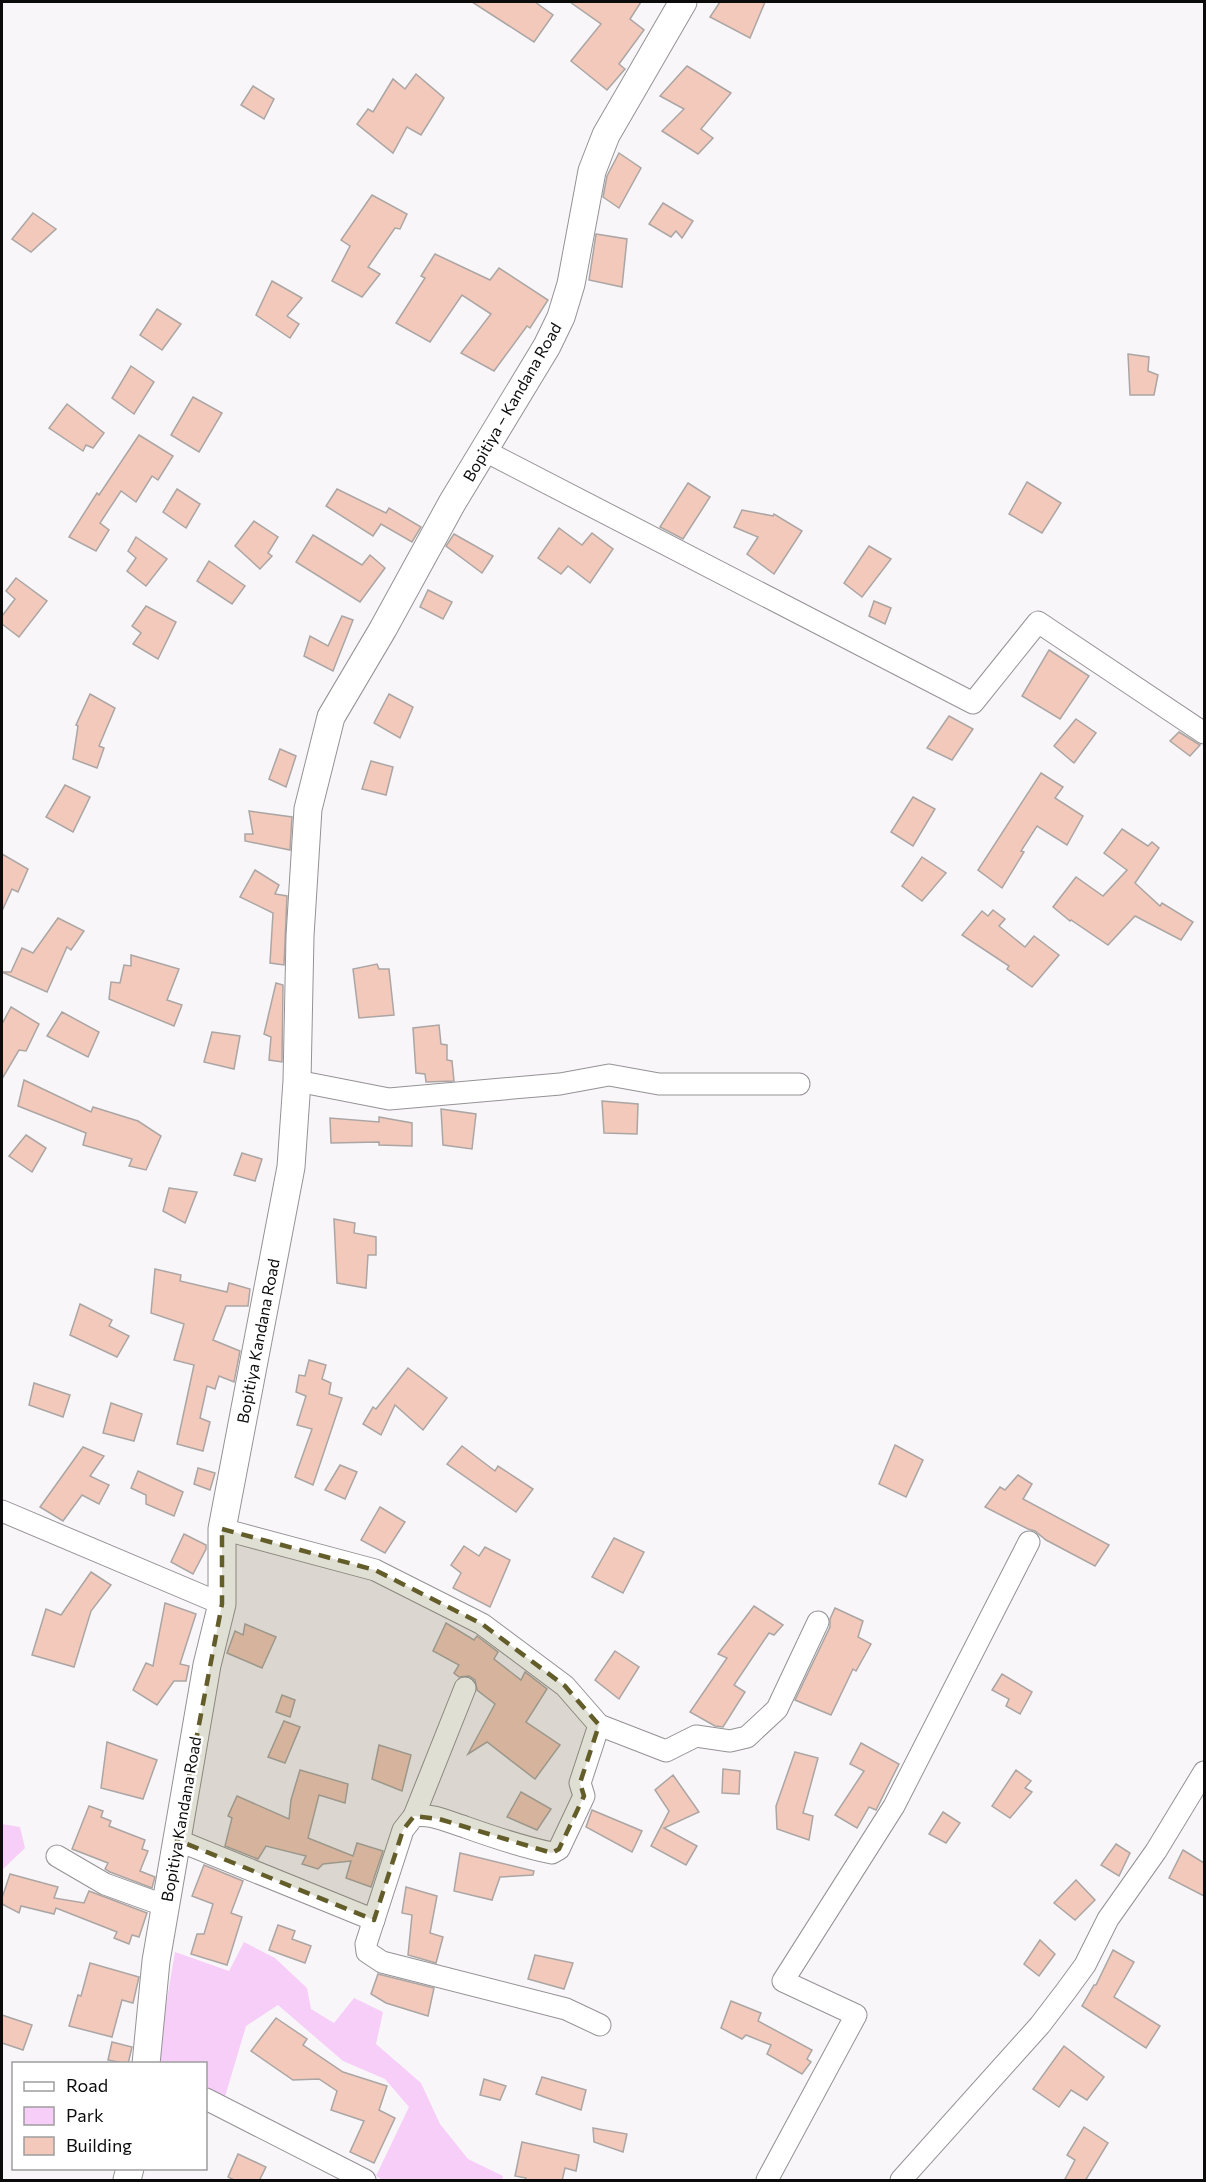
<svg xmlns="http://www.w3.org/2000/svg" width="1206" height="2182" font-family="Commissioner,sans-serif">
<rect width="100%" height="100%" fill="#f9f6fa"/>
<g fill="#f6cef8">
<polygon points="2,1824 20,1827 25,1848 2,1870"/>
<polygon points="244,1942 275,1958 307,1988 311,2009 334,2023 354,1998 383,2012 376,2044 421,2083 440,2124 468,2159 503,2176 502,2180 383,2180 376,2176 409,2107 385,2079 343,2061 278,2005 246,2026 224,2100 206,2091 206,2064 156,2064 175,1952 229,1971"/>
</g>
<g fill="#f2c9bb" stroke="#aba6a4" stroke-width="1.5">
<polygon points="472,2 535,2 553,15 534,42"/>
<polygon points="570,2 641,2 630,19 644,30 619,64 625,69 607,90 571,61 601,24"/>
<polygon points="720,2 765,2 750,38 710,17"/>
<polygon points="687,66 731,93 701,129 713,138 698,154 662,131 684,109 660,96"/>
<polygon points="416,74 444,98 421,135 407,127 393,153 357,124 368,109 373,112 393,79 405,89"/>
<polygon points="253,86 274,99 264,119 241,105"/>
<polygon points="619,153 641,168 619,208 603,197 607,176"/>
<polygon points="372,195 407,214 400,229 395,228 368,267 380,274 362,297 332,281 350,246 341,240"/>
<polygon points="663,203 693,221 682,238 676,231 671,237 649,224"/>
<polygon points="33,213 56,229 31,252 12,239"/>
<polygon points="596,234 627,239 622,287 589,280"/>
<polygon points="435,254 490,280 499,268 548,300 530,328 527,326 494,371 461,353 491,314 462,295 430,342 396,323 425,278 421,276"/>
<polygon points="272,281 302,298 287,316 299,324 290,338 256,315"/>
<polygon points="157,309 181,324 162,350 140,335"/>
<polygon points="1128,354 1149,357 1148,371 1158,375 1154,395 1130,395"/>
<polygon points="131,366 154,382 134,414 112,398"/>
<polygon points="193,397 222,413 199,452 171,435"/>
<polygon points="67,404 104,433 93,448 86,445 83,451 49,428"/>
<polygon points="139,435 173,456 158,480 152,476 136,502 121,491 100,523 109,530 96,551 69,537 97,493 99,495"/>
<polygon points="1027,482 1061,503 1042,533 1009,514"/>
<polygon points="688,483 710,497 683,539 660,527"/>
<polygon points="177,489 200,504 186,528 163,512"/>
<polygon points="337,489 386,513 389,508 421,527 412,542 381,524 373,536 326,506"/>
<polygon points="742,510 773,516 774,514 802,531 774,574 747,554 758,537 734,527"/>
<polygon points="254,521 278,537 268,553 272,556 260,569 235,546"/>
<polygon points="559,528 582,545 592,533 613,549 590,583 568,566 561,574 538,558"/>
<polygon points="454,534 493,556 482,573 446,546"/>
<polygon points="313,535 362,565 370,555 385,568 360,602 296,562"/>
<polygon points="136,537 167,559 146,586 127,571 136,558 128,551"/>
<polygon points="869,546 891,559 862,597 844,583"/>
<polygon points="209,561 245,586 232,604 197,581"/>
<polygon points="16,578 47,601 19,637 2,624 2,616 15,599 6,591"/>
<polygon points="428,590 452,602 443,619 420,607"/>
<polygon points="874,601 891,608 885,624 869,616"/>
<polygon points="146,606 176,622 158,659 133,644 141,633 132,626"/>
<polygon points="342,616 353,620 333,671 304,656 310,636 328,646"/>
<polygon points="1049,650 1089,676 1060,719 1022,696"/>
<polygon points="90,694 115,708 99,746 104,748 97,768 73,759 78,726 76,725"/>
<polygon points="389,694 413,707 400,738 374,723"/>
<polygon points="949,716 973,729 952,760 927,748"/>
<polygon points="1076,719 1096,733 1074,763 1054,746"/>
<polygon points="1179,732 1200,745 1190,756 1170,741"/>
<polygon points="280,749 296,756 286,787 269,779"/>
<polygon points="371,761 393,767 386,795 362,789"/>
<polygon points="1041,773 1063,787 1055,798 1083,816 1067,845 1037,826 1021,851 1024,852 1002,888 978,870"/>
<polygon points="65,785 90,797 73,832 46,817"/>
<polygon points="913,797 935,809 913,846 891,832"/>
<polygon points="249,811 292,817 290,850 245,841 245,834 253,834"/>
<polygon points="1122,829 1148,846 1152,842 1159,848 1135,883 1160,906 1162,903 1193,922 1181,940 1135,916 1108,945 1071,920 1070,921 1053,907 1076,877 1103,896 1127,870 1104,853"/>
<polygon points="2,854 28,869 18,892 12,889 2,911"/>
<polygon points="922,857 946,873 922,901 902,886"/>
<polygon points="255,870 279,885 275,894 287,896 284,965 270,963 273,913 240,897"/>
<polygon points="993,910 1005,919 999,926 1025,947 1034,936 1059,955 1032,987 1007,969 1009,966 962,935 982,911 988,916"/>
<polygon points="58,918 84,931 71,950 67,947 47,992 2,972 11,972 22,948 33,953"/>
<polygon points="131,955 179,969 167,1000 182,1005 174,1026 109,999 111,982 120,983 124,965 131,966"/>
<polygon points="377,964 379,969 389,969 394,1015 359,1018 353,969"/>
<polygon points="276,983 283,985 282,1062 269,1060 271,1037 264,1034"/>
<polygon points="11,1007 39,1024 26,1051 19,1050 2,1079 2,1024"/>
<polygon points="62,1012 99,1032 88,1057 47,1036"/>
<polygon points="439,1025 441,1044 447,1045 447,1060 452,1061 454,1081 426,1082 425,1074 416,1073 413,1028"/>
<polygon points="212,1032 240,1036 234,1069 204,1062"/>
<polygon points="24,1080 91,1112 93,1107 138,1121 161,1136 146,1170 129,1166 132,1159 83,1145 86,1133 18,1106"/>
<polygon points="602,1101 638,1104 637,1134 604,1133"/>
<polygon points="441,1109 476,1114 472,1149 443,1145"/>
<polygon points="379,1117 412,1123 412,1146 379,1145 379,1142 331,1143 330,1118 379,1122"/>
<polygon points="26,1135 46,1148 32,1172 9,1156"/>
<polygon points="242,1153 262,1159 255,1181 234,1175"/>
<polygon points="169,1188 197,1192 185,1223 163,1211"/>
<polygon points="334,1219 355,1223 354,1233 376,1237 376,1255 368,1255 366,1288 337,1283"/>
<polygon points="155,1269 181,1275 180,1281 227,1292 229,1283 250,1289 248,1306 226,1306 213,1340 240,1351 234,1382 219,1376 215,1389 207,1386 200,1418 210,1422 203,1451 177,1444 194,1365 174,1360 184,1324 151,1313"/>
<polygon points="80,1304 112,1320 109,1326 129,1336 117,1357 70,1335"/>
<polygon points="309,1360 326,1365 322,1379 331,1383 329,1394 342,1398 313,1485 295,1477 312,1429 297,1425 306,1396 296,1392 299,1375 305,1376"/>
<polygon points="408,1368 447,1398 423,1430 395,1405 381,1435 363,1424 373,1407 376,1409"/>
<polygon points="34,1383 70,1395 63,1417 29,1405"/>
<polygon points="111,1403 142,1414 134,1441 103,1433"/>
<polygon points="895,1445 923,1460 906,1497 879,1484"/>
<polygon points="462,1446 495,1471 498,1466 533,1489 516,1512 447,1464"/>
<polygon points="83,1447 104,1456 90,1476 109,1485 99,1504 82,1495 63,1521 40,1507"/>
<polygon points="340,1465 357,1472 345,1499 325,1490"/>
<polygon points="198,1468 215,1473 210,1490 194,1484"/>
<polygon points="138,1471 183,1492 174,1516 146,1504 146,1495 131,1488"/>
<polygon points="1018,1475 1032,1484 1023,1499 1109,1545 1095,1566 1046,1540 1035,1531 1028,1529 985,1507 1000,1487 1005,1490"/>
<polygon points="380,1507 405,1522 385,1553 361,1540"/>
<polygon points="184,1534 206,1545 206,1549 193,1574 171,1562"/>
<polygon points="614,1538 644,1552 623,1593 592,1577"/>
<polygon points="464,1546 479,1556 485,1547 510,1560 490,1607 453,1588 461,1573 451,1565"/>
<polygon points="91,1572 111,1585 91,1611 74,1667 32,1655 46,1609 61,1615"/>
<polygon points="165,1603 196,1614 180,1664 189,1666 186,1681 174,1681 157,1705 133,1690 146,1663 153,1666"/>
<polygon points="754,1606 783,1625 774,1635 769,1633 734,1685 745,1692 723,1727 715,1726 690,1712 727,1658 718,1654"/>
<polygon points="835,1608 863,1621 858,1637 871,1644 856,1671 853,1669 831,1715 795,1700 830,1627 830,1619"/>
<polygon points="446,1623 474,1640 477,1636 498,1652 494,1659 521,1680 525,1672 547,1689 526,1722 560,1745 535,1779 487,1742 468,1754 495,1704 477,1690 475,1680 469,1676 459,1677 454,1673 459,1665 433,1651"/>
<polygon points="245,1624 276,1637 262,1668 227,1653 235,1631 243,1635"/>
<polygon points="615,1651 639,1667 619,1699 595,1680"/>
<polygon points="1002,1674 1032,1692 1020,1714 1006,1706 1009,1699 992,1690"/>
<polygon points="282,1695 295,1700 290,1717 276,1712"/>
<polygon points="284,1721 300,1727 285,1763 268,1757"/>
<polygon points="107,1742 157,1760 143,1799 101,1788"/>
<polygon points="861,1743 899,1764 876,1810 869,1807 857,1828 835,1815 864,1771 850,1764"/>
<polygon points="379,1745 411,1755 402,1791 372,1779"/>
<polygon points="795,1752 818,1758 803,1813 813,1816 809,1840 777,1829 776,1806"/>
<polygon points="723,1769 740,1771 739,1794 722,1793"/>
<polygon points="300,1770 348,1784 345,1803 319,1795 308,1838 353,1856 357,1843 383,1851 371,1887 346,1878 351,1861 323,1864 318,1869 302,1864 306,1856 266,1846 258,1859 225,1846 232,1818 228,1816 237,1796 289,1819 291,1800"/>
<polygon points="1016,1770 1031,1781 1025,1788 1032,1792 1010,1818 992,1806"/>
<polygon points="673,1775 699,1812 664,1828 697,1846 686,1865 651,1846 669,1811 655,1790"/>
<polygon points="521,1792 551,1809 537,1830 507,1817"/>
<polygon points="89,1806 103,1811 101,1817 111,1821 109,1826 145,1840 142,1849 148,1851 140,1871 155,1877 152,1888 110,1872 105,1869 108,1863 72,1849"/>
<polygon points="592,1810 642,1831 632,1852 586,1827"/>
<polygon points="943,1812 960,1823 946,1843 929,1834"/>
<polygon points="1116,1844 1130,1853 1119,1876 1101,1865"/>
<polygon points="1183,1850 1204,1863 1204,1896 1169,1878"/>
<polygon points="460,1853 534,1871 533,1875 500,1877 492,1900 454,1891"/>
<polygon points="204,1865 243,1881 231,1913 242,1917 227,1965 191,1954 197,1934 204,1934 213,1904 192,1896"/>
<polygon points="10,1874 58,1887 54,1898 84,1903 89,1891 147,1913 139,1937 132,1935 129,1944 114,1938 117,1932 56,1908 54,1914 21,1906 19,1913 2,1904 2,1898"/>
<polygon points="1076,1880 1095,1900 1075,1920 1054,1903"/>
<polygon points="406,1887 437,1896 430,1933 443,1937 436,1963 408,1955 412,1915 402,1913"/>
<polygon points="278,1925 295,1931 292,1939 311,1946 305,1963 269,1950"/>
<polygon points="1040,1940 1055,1954 1039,1976 1024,1964"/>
<polygon points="1113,1950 1134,1962 1114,1997 1160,2026 1146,2048 1082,2006 1094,1985 1096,1985"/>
<polygon points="535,1955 573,1963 564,1989 528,1979"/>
<polygon points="90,1963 139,1977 133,2003 122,2000 112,2037 69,2026 78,1995 81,1996"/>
<polygon points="378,1974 434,1988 428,2016 386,2003 371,1994"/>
<polygon points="731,2001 761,2013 758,2021 812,2050 807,2059 811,2062 802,2074 767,2054 771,2045 746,2035 742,2039 721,2028"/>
<polygon points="2,2015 32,2025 23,2050 2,2043"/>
<polygon points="276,2018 307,2039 303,2045 343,2072 387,2086 379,2110 395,2118 374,2163 350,2152 364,2121 331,2110 337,2091 319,2079 293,2080 251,2051"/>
<polygon points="112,2042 132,2047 128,2064 108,2060"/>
<polygon points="1064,2046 1104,2077 1087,2100 1071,2090 1059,2107 1033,2089"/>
<polygon points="542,2077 586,2090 581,2110 536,2094"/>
<polygon points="484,2079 506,2086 500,2100 480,2095"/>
<polygon points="1084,2127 1108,2143 1085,2181 1064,2181 1075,2160 1067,2155"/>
<polygon points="593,2128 627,2134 623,2152 594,2142"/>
<polygon points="522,2142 579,2155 576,2171 565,2168 562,2181 525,2181 526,2178 515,2176"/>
<polygon points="238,2154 266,2167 259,2181 236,2181 228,2177"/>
</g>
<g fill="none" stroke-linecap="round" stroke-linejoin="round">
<defs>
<g id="minor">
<polyline points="485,451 973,703 1038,622 1204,733"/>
<polyline points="297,1081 389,1099 560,1084 609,1075 659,1084 799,1084"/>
<polyline points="2,1511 222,1604"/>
<polyline points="222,1529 375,1570 482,1624 565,1686 599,1725 666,1751 696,1736 730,1741 747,1737 777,1709 818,1622"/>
<path d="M599,1725l-19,58 4,13 -25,53 -7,4c-30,-6 -59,-16 -87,-26 -16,-5 -35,-14 -51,-11l-11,14 -37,114 1,8 15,10 184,47 34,16"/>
<polyline points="414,1816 465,1688"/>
<polyline points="177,1840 374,1920"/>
<polyline points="57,1856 105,1884 166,1906"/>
<polyline points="206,2099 365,2180"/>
<polyline points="767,2180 856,2015 783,1981 894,1806 1029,1542"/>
<polyline points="901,2180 1040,2025 1066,1991 1085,1965 1108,1919 1156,1851 1204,1772"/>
</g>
<g id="major">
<polyline points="146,2064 156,1961 207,1665 222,1604 222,1529 291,1167 297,1081 300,936 308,809 331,717 383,629 452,503 547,346 561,317 571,284 592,171 606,135 683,2"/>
<polyline points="127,2180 130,2168"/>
</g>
</defs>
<use href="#minor" stroke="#959295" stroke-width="23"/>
<use href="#major" stroke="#959295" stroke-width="29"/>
<use href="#minor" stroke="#fff" stroke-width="21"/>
<use href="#major" stroke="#fff" stroke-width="27"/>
</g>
<path fill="#635d29" fill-opacity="0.2" stroke="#635d29" stroke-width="4.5" stroke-dasharray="12 8" stroke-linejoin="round" d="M222,1529l153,41 107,54 83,62 34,39 -19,58 4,13 -25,53 -7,4 -113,-34 -25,-3 -11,14 -29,90 -197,-80 45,-236z"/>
<g text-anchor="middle" stroke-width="5" stroke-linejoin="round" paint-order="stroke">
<g font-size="16" fill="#0c0b0c" stroke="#fff">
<text transform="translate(512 402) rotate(-60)" y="6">Bopitiya – Kandana Road</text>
<text transform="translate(258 1341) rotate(-79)" y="6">Bopitiya Kandana Road</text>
<text transform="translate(181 1819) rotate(-80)" y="6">Bopitiya Kandana Road</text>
</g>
</g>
<rect width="1206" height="2182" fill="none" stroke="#0c0b0c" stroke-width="6"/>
<rect x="12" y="2062" width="195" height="108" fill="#ffffff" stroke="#9e9d9e" stroke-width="1.5"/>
<rect x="24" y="2082" width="30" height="9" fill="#ffffff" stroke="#9e9d9e" stroke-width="1.5"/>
<text x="66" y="2092" font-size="18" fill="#0c0b0c">Road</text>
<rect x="24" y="2107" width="30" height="18" fill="#f6cef8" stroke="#9e9d9e" stroke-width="1.5"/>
<text x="66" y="2122" font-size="18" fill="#0c0b0c">Park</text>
<rect x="24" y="2137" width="30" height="18" fill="#f2c9bb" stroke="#9e9d9e" stroke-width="1.5"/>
<text x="66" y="2152" font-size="18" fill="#0c0b0c">Building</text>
</svg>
